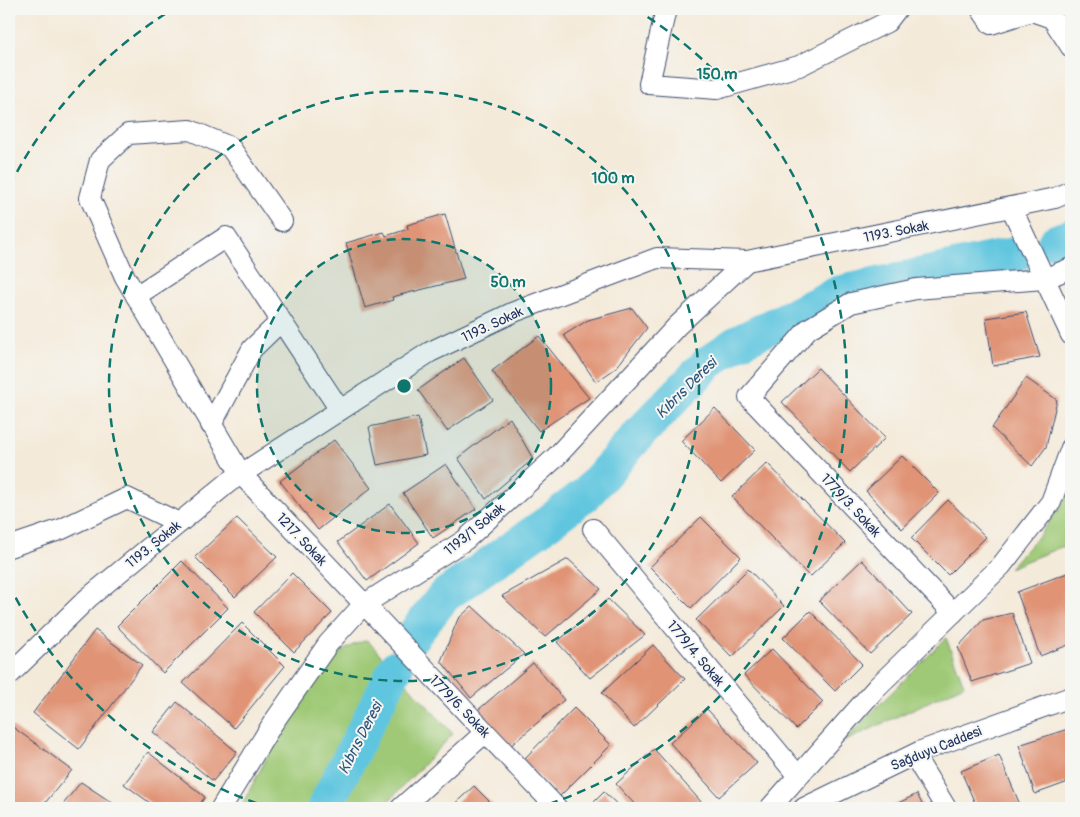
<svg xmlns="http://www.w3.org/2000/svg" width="1080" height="817" font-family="Pangolin,sans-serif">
<rect width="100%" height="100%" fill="#f6f6f2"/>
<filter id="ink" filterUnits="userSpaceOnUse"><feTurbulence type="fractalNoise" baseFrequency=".02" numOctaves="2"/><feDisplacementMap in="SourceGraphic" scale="10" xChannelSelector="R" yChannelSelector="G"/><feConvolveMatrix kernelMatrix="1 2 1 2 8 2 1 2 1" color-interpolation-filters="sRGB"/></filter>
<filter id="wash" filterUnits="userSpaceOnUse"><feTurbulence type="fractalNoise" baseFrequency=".0096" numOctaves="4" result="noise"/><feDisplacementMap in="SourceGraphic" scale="20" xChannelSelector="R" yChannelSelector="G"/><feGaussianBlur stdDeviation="1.12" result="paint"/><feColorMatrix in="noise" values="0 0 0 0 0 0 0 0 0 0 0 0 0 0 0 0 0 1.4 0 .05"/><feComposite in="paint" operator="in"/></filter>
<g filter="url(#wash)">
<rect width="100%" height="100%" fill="#f4ead9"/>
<g fill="#9fc976" stroke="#5d7c6a">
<polygon points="1071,492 1071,543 1009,568 1038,537"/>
<polygon points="946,638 964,685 841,743"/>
<polygon points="367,640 453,734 382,808 240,808 279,735 331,658 353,645"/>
</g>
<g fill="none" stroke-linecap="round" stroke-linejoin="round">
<g stroke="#61c6df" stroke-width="35">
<polyline points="1055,242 1071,236"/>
<polyline points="412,637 444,596 546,524 587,493 641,432 708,363 735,344 839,293 1025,252"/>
<polyline points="324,808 396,667"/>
</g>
</g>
<g id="blocks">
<g fill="#e09374">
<polygon points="445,214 464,279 392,297 393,300 365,308 346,243 384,232 386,236 408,229 407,225"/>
<polygon points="632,308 647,328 616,368 596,382 564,335 588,320"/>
<polygon points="1026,312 1040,357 993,366 986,318"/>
<polygon points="539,336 589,398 539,431 492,371"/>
<polygon points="464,358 493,400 447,431 418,390"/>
<polygon points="818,368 885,438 850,472 782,402"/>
<polygon points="1026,378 1057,400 1046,447 1032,466 992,428"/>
<polygon points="715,408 755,450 721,483 681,441"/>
<polygon points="418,417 426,455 377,465 369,427"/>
<polygon points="510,418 533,459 486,499 458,458"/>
<polygon points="334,440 371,488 318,530 280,481"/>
<polygon points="902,456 939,493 902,529 866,491"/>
<polygon points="767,463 845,543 810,577 732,497"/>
<polygon points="446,464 476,509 433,538 403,493"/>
<polygon points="948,500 986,537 948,575 911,538"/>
<polygon points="390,504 419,543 367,581 338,542"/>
<polygon points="701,517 741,557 691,608 650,567"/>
<polygon points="237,518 277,557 235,597 195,557"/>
<polygon points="568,559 601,589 545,637 502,596"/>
<polygon points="862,560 912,614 870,654 819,601"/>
<polygon points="182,561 228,608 163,673 117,626"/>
<polygon points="748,569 784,606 732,657 696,620"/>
<polygon points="1070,572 1071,644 1040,656 1017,592"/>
<polygon points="292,573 332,613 294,652 254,612"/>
<polygon points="608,599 645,635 590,678 557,642"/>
<polygon points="472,606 524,654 471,698 441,661 458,619"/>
<polygon points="810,611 862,664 835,691 783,638"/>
<polygon points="1012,613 1030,663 972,682 958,647 983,620"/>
<polygon points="242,623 285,666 234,728 183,683"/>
<polygon points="95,630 142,665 79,749 33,713"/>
<polygon points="653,645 685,679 634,728 602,693"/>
<polygon points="772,649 823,702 796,729 744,675"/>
<polygon points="533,663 564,700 509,747 478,710"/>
<polygon points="177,702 237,752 213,781 153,732"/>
<polygon points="574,708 611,745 559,797 523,760"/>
<polygon points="707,709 757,763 719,797 670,743"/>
<polygon points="10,725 72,770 41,808 9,808"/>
<polygon points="1071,728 1071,781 1035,794 1019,745"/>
<polygon points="654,749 703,804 698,808 638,808 616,784"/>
<polygon points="148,752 205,797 197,808 157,808 124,784"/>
<polygon points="999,755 1021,807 977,808 961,771"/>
<polygon points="81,782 120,808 60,808"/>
<polygon points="474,786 496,808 450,808"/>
<polygon points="604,792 621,808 588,808"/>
<polygon points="917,794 924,808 888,808"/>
</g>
</g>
</g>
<g filter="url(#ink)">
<use href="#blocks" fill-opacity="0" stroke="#3c4b70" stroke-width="1"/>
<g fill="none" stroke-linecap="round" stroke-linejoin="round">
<defs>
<g id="minor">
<polyline points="666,9 649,84 717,89 799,66 887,22 897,9"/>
<polyline points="981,9 991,24 1032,11 1052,18 1071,47"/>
<polyline points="1011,207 1071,335"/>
<polyline points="282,221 230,147 190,130 128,134 100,160 90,198 125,277 241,474 557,808"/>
<polyline points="136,296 226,237 340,410"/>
<polyline points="211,425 252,349 281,321"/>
<polyline points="593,529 798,776"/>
<polyline points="9,547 62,529 127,498 179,523"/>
<polyline points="953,613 749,397 808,329 851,303 916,289 1044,279 1071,268"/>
<polyline points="9,675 88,598 229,482 430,352 514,312 657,258 747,261 1055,198 1071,191"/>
<polyline points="914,755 946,808"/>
<polyline points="221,808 273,723 328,644 363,605 465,540 555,458 677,326 747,261"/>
<polyline points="401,808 479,738"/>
<polyline points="770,808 877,687 1001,566 1051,502 1071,448"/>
<polyline points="804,808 921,751 1071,697"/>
</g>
</defs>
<use href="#minor" stroke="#3c4b70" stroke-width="22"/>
<use href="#minor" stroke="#fff" stroke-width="20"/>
</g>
</g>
<circle cx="404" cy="386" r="147" fill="#0f766e" fill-opacity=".12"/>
<g fill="none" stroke="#0f766e" stroke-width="2.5" stroke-dasharray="9 6">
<circle cx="404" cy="386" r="147"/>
<circle cx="404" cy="386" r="295"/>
<path d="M271 808A442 442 0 0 1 10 587M10 185A442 442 0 0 1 173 9M635 9A442 442 0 0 1 537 808"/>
</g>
<g text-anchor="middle" stroke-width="4" stroke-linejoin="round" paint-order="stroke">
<g font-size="14" fill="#1b2f5e" stroke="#f6f6f2">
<text transform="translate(896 231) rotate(-11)" y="5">1193. Sokak</text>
<text transform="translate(492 324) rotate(-25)" y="5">1193. Sokak</text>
<text transform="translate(851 505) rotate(47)" y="5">1779/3. Sokak</text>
<text transform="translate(474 529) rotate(-39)" y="5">1193/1 Sokak</text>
<text transform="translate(302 539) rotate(47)" y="5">1217. Sokak</text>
<text transform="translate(153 544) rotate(-39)" y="5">1193. Sokak</text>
<text transform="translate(696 653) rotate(50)" y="5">1779/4. Sokak</text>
<text transform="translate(460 706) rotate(46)" y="5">1779/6. Sokak</text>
<text transform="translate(936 748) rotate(-22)" y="5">Sağduyu Caddesi</text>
</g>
<g font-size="15" font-style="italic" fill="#2c557e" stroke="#f6f6f2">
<text transform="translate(686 388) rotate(-45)" y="5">Kıbrıs Deresi</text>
<text transform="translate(360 738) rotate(-63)" y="5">Kıbrıs Deresi</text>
</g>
</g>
<circle cx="404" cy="386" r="8" fill="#0f766e" stroke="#f6f6f2" stroke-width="2.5"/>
<g font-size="15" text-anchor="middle" font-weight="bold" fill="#0f766e" stroke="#f6f6f2" stroke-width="4" stroke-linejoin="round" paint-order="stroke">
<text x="717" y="79">150 m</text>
<text x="613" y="183">100 m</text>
<text x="508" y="287">50 m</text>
</g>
<rect width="1080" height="817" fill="none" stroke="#f6f6f2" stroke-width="30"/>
</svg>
